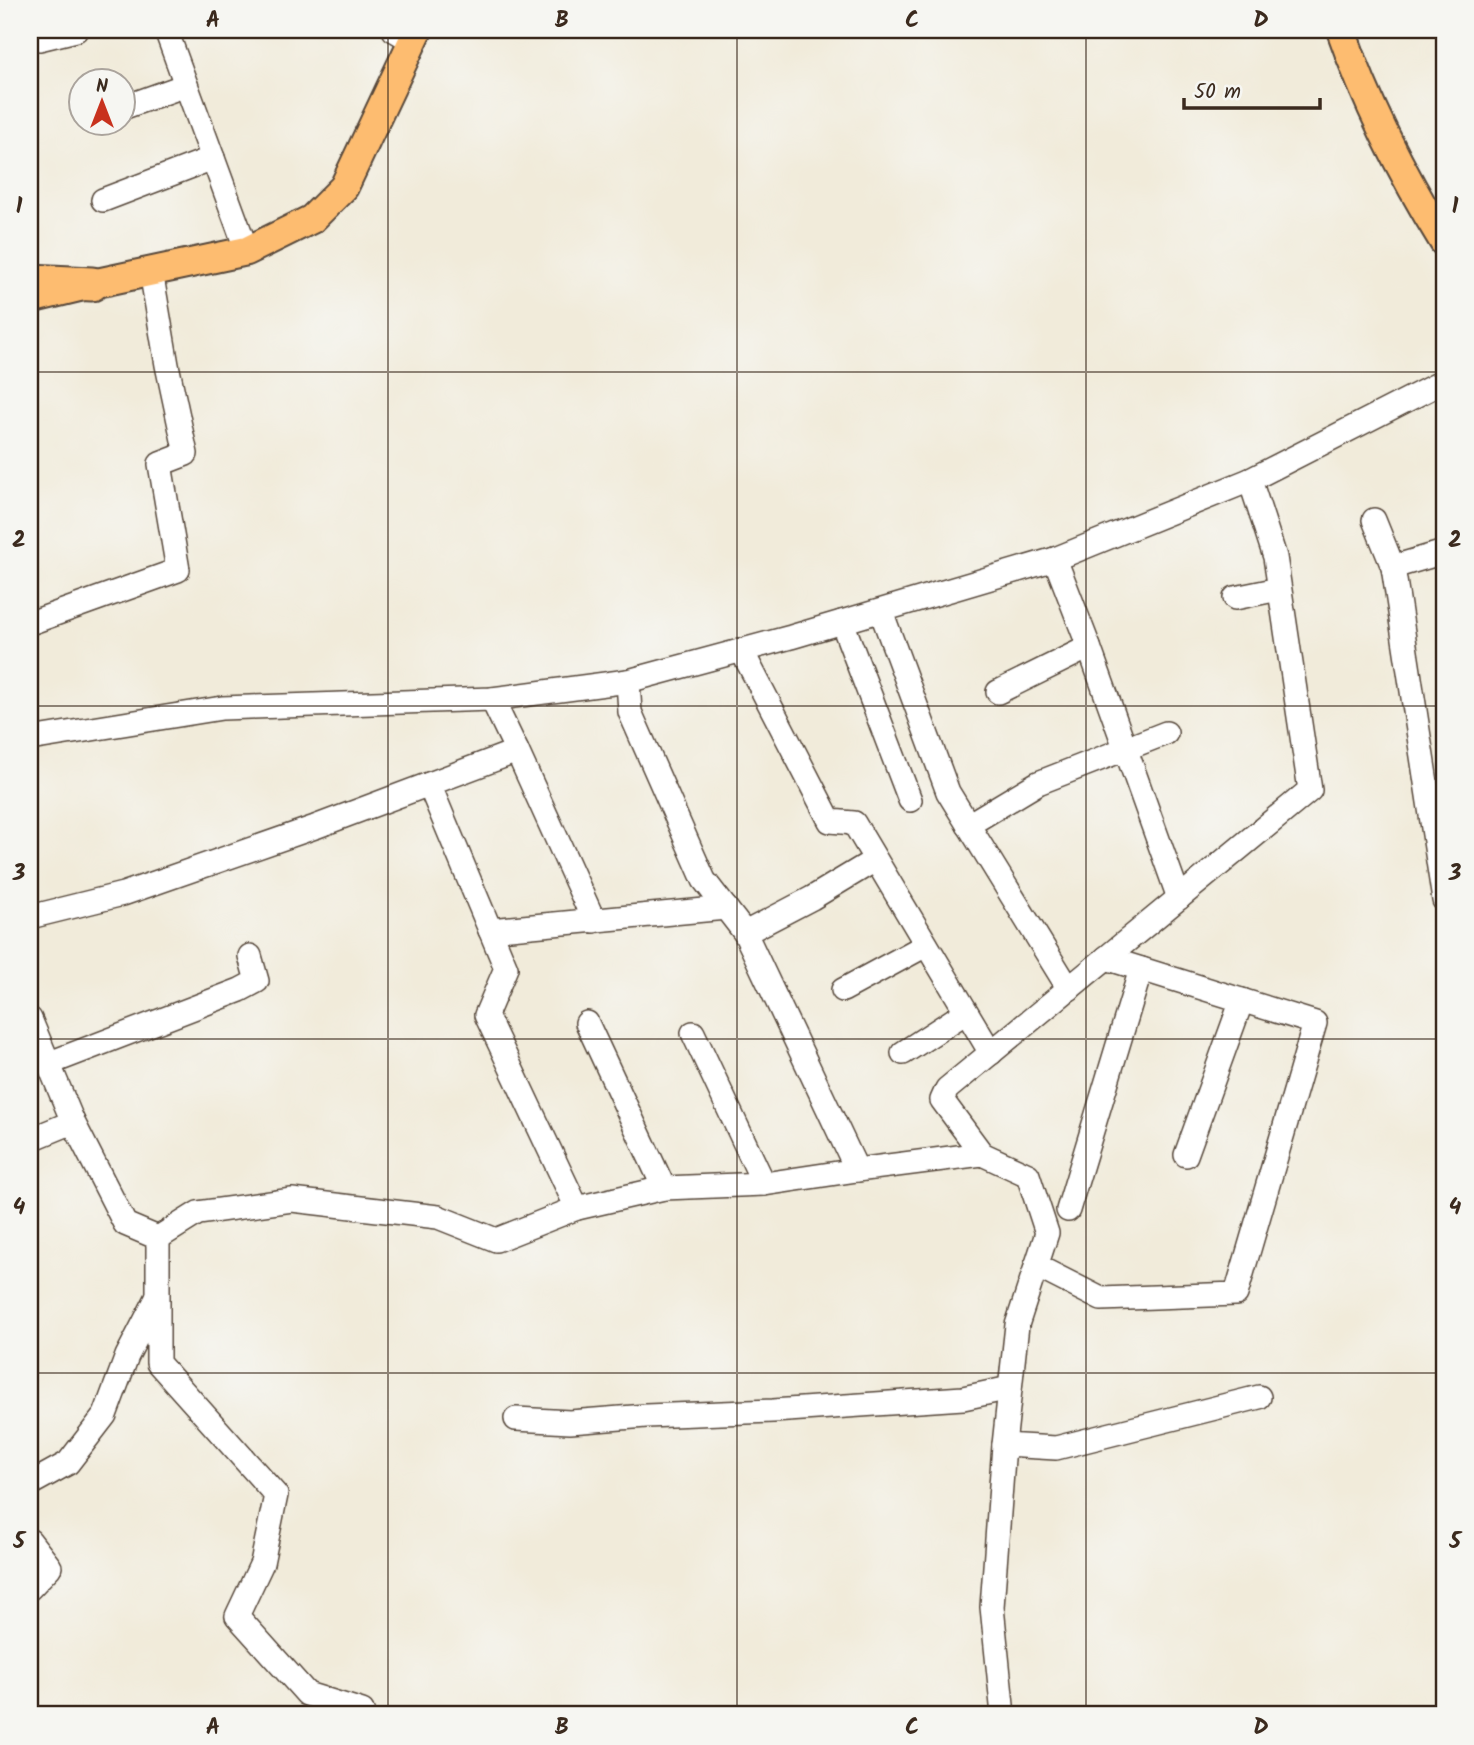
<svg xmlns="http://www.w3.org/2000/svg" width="1474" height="1745" font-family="Kalam,sans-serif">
<rect width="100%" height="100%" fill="#f6f6f2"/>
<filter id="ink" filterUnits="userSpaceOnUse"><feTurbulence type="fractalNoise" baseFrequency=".0143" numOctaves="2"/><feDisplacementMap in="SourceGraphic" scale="14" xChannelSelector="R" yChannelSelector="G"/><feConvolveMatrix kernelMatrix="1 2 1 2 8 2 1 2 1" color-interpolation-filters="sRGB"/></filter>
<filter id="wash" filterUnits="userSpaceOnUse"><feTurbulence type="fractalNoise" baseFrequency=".00686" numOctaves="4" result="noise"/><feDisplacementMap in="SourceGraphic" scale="28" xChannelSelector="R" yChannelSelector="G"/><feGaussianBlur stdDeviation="1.57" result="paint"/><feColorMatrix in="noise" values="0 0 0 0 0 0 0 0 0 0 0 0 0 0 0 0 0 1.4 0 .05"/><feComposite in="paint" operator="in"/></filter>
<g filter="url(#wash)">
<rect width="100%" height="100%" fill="#f1ebda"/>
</g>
<g filter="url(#ink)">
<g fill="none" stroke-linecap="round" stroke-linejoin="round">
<defs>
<g id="minor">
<polyline points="166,30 247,251"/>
<polyline points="394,30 413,41"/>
<polyline points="39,39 76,30"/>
<polyline points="122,108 186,85"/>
<polyline points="103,200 213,158"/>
<polyline points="1374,520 1393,567"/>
<polyline points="1444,552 1393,567 1444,900"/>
<polyline points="1055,559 1089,647 1179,898"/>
<polyline points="1235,598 1279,589"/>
<polyline points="881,611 948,792 1069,989"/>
<polyline points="842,622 910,800"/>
<polyline points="30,623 178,570 160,464 186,454 167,365 151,271"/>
<polyline points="742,651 830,821 854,823 991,1053"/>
<polyline points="628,681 630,712 704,880 745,933"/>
<polyline points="998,692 1089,647"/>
<polyline points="30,739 222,708 492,699 628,681 791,637 1055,559 1250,480"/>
<polyline points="517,751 594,921"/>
<polyline points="968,825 1038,783 1166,733"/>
<polyline points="30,917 123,894 315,827 517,751 492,699"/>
<polyline points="490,930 726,908"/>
<polyline points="843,990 926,945"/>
<polyline points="30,1019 73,1122 125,1224 158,1238 158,1363 276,1495 262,1563 237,1616 307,1694 362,1711 363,1715"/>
<polyline points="587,1023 664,1188"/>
<polyline points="903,1053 966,1012"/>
<polyline points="50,1063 240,990 257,981 250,956"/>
<polyline points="30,1142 34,1138 73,1122"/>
<polyline points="982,1154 1028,1175 1047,1233 1017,1325 1004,1445 1056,1448 1259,1397"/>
<polyline points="1186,1155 1242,1000"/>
<polyline points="857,1170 982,1154 942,1100 947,1089 1310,790 1275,557 1250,480 1444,381"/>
<polyline points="764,1184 857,1170 745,933 812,898 875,860"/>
<polyline points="577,1208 664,1188 764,1184 693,1033"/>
<polyline points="1068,1210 1141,969"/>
<polyline points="158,1238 198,1213 292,1200 438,1217 496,1240 577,1208 486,1015 506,968 429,784"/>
<polyline points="1036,1266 1101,1299 1236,1294 1315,1023 1106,958"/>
<polyline points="516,1419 570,1422 646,1416 773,1411 963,1398 1010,1388"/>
<polyline points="30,1484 68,1463 105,1415 127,1356 157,1298"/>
<polyline points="30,1541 50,1567 30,1588"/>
<polyline points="1003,1715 992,1607 1004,1445"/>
</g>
<g id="major">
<path d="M1341,30c26,75 61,144 103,212"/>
<polyline points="30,299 92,284 247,251 312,219 344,187 418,30"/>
</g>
<polyline id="highway" points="30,281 92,284"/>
</defs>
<use href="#minor" stroke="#56473a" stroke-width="26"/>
<use href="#major" stroke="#56473a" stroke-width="32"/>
<use href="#highway" stroke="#56473a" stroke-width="37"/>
<use href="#minor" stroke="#fff" stroke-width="23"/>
<use href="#major" stroke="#fdbc70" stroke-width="28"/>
<use href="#highway" stroke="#fdbc70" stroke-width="33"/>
</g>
</g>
<path fill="none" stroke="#3b2a1e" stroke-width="2" stroke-opacity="0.55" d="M388,30v1685M737,30v1685M1086,30v1685M30,372h1414M30,706h1414M30,1039h1414M30,1373h1414"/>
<rect width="1474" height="1745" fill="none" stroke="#f6f6f2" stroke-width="77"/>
<g transform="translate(102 102)"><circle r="33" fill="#f6f6f2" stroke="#aba49d" stroke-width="2"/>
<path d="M0-5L12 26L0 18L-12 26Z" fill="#c8321e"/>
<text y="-10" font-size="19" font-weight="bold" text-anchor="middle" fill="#3b2a1e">N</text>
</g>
<path d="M1184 98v10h136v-10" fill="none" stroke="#3b2a1e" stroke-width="3.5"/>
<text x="1194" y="98" font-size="21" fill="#3b2a1e" stroke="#f6f6f2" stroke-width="5" paint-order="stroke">50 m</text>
<rect x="38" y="38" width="1398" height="1668" fill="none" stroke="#3b2a1e" stroke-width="2.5"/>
<g font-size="23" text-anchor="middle" font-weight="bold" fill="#3b2a1e">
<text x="213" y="27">A</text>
<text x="562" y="27">B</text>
<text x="912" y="27">C</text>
<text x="1261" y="27">D</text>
<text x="19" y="213">1</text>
<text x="1455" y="213">1</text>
<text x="19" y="547">2</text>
<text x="1455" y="547">2</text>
<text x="19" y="880">3</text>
<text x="1455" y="880">3</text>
<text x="19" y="1214">4</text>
<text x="1455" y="1214">4</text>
<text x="19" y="1548">5</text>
<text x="1455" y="1548">5</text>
<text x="213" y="1734">A</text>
<text x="562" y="1734">B</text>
<text x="912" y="1734">C</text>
<text x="1261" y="1734">D</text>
</g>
</svg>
